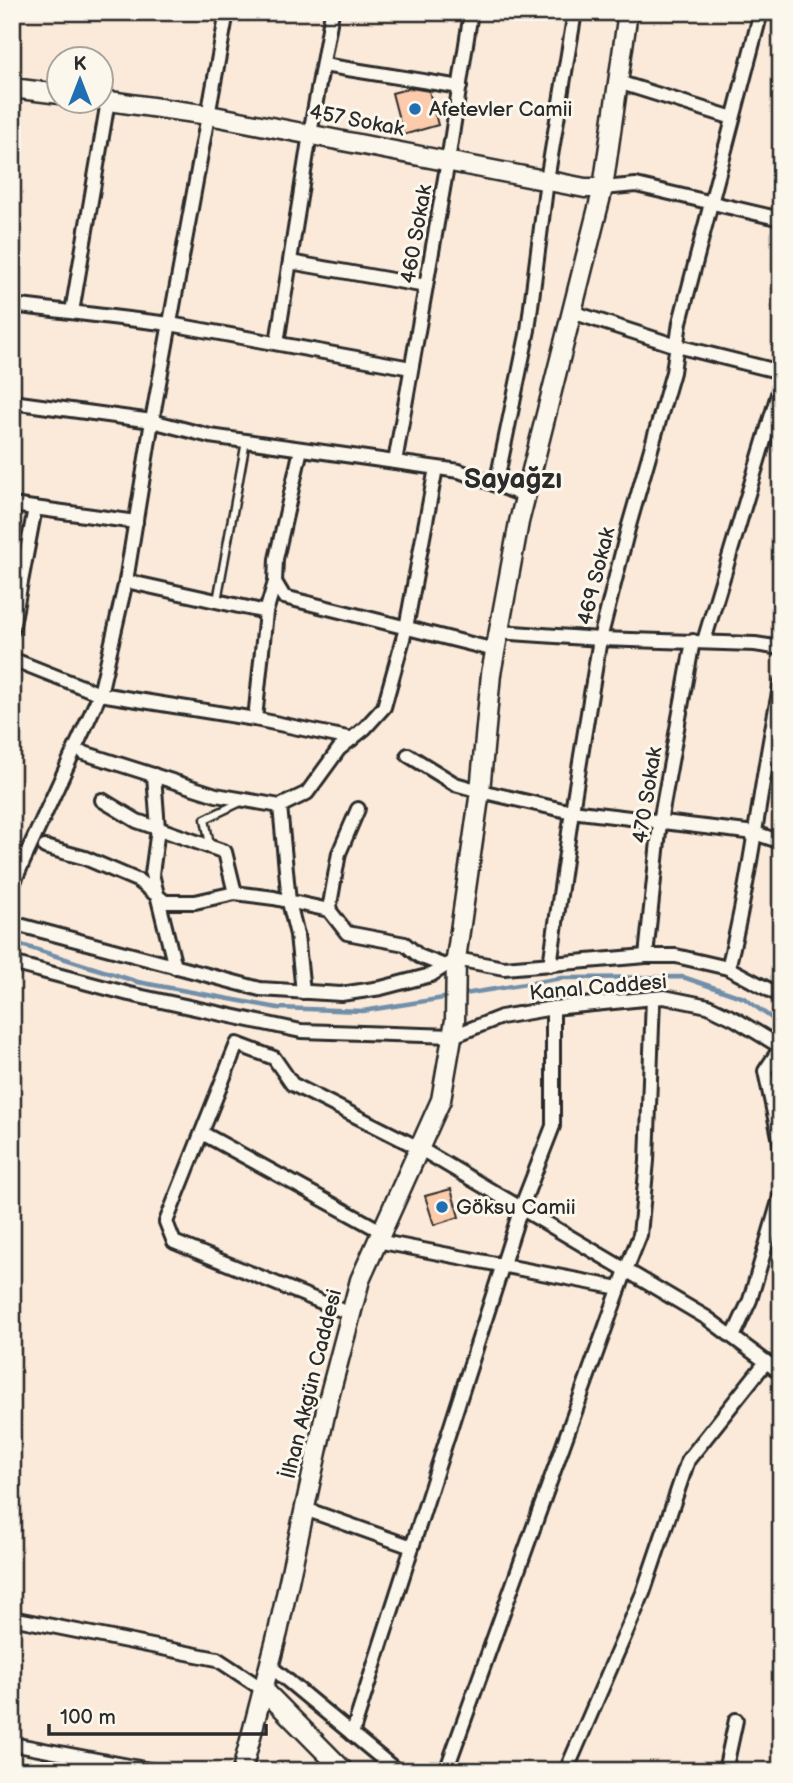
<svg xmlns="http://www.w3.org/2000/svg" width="793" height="1783" font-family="'Balsamiq Sans',sans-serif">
<rect width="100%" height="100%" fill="#fbead9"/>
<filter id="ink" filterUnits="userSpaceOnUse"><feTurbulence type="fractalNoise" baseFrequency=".0143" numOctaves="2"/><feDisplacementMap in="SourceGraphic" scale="14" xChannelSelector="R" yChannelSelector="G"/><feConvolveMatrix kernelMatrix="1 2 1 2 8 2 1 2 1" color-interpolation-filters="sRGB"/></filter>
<g filter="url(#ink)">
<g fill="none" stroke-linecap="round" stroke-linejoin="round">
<g stroke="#728faa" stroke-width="4.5">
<polyline points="12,942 138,982 278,1008 363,1011 450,997"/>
<polyline points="458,995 562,978 683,977 744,998 781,1025"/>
</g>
</g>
<g fill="#fccbac" stroke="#2b2b2b" stroke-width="2">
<polygon points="411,88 429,91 438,125 403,135 392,93"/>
<polygon points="451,1189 459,1217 434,1225 425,1196"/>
</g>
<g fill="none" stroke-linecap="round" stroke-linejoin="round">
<defs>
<g id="lane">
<polyline points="217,601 246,441"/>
<polyline points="210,845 205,819 241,802"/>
</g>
<g id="street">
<polyline points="323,65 460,87"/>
<polyline points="618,82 733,118"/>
<polyline points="603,188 636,185 781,219"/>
<polyline points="290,262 426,286"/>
<polyline points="12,305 170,324 411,368"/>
<polyline points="72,312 108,101"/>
<polyline points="572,312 677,346 781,372"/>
<polyline points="277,343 310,134 332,12"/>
<polyline points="12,402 152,421 210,436 459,471 526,496"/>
<polyline points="301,449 276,559 275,582 284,597 495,650"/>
<polyline points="395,462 448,161 471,12"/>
<polyline points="496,485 528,330 547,180 575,12"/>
<polyline points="12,505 136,522"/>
<polyline points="126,581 266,612"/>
<polyline points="12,630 35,508"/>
<polyline points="498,632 600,639 755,644 781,648"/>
<polyline points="704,641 781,384"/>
<polyline points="12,659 100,694 255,719 352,739"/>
<polyline points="255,719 266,612 275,582"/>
<polyline points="84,753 216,795 280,806 307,793 339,749 365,728 384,707 406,628 436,468"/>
<polyline points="408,755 455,784 480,791 563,810 755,833 781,842"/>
<polyline points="154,775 158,829 152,874 175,967"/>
<polyline points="102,800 137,821 225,852 235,893"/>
<polyline points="280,806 289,902 297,935 303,992"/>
<polyline points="45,847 85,858 139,881 165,902 195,902 235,893 274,898 329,910 347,933 405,944 419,956 445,966"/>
<polyline points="12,886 100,694 126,581 152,421 227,12"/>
<polyline points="329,910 339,853 358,809"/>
<polyline points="12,923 260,989 341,994 381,988 431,975 456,959 504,968 646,956 676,956 728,968 781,996"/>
<polyline points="646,956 660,822 693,641"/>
<polyline points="12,963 129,994 301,1031 453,1036 501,1017 553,1008 664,997 708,1006 735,1019 781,1047 765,1071 781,1146"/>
<polyline points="550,965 572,811 600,639 628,529 673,372 680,322 761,12"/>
<path d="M728,968c24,-94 33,-191 53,-285"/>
<polyline points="202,1133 381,1231"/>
<polyline points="377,1241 619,1288"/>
<polyline points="351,1314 174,1242 166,1222 237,1044 274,1058 292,1084 419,1148 707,1318 781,1373"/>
<polyline points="733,1337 750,1300 781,1194"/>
<polyline points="305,1509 412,1547"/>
<polyline points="12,1618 217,1659 264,1690"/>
<polyline points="270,1666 397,1771"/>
<polyline points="352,1734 521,1208 553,1126 553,1008"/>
<polyline points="12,1744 155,1771"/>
<polyline points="446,1771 626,1270 640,1235 647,1161 653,998"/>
<polyline points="566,1771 643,1593 688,1460 766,1362"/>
<polyline points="725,1771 736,1720"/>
</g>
<g id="secondary">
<polyline points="12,88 60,94"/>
<polyline points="102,100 209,115 585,188 603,188"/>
<polyline points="264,1690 344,1771"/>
<polyline points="242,1771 278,1632 328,1401 360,1280 441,1100 455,1020 456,959 480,791 491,674 519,522 603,188 628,12"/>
</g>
</defs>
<use href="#lane" stroke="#2b2b2b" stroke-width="11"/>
<use href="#street" stroke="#2b2b2b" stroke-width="18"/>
<use href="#secondary" stroke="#2b2b2b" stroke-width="23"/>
<use href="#lane" stroke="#fbf7ec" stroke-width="6"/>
<use href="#street" stroke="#fbf7ec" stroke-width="12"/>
<use href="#secondary" stroke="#fbf7ec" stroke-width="18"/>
</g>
</g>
<g fill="#1f6fb2" stroke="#fbf7ec" stroke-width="2.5">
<circle cx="415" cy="109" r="7"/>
<circle cx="442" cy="1207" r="7"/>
</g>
<g text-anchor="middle" stroke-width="6" stroke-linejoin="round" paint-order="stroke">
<g font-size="21" fill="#2b2b2b" stroke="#fbf7ec" text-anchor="start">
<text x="429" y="116">Afetevler Camii</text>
<text x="456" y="1214">Göksu Camii</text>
</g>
<g font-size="21" fill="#2b2b2b" stroke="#fbf7ec">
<text transform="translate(357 120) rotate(11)" y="7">457 Sokak</text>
<text transform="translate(416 234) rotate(-80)" y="7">460 Sokak</text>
<text transform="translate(596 576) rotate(-76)" y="7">469 Sokak</text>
<text transform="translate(647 795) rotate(-81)" y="7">470 Sokak</text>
<text transform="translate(598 987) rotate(-5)" y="7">Kanal Caddesi</text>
<text transform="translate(311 1384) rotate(-76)" y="7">İlhan Akgün Caddesi</text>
</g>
<g font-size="28" font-weight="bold" fill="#2b2b2b" stroke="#fbf7ec">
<text x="513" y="488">Sayağzı</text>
</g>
</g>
<rect width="793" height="1783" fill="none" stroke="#fbf7ec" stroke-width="42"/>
<rect x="21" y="21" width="751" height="1741" fill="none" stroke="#2b2b2b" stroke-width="2.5" filter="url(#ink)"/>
<g transform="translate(80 80)"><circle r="33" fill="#fbf7ec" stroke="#a8a59f" stroke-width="2"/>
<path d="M0-5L12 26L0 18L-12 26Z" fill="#1f6fb2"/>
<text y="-10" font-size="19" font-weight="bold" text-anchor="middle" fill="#2b2b2b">K</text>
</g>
<path d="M49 1724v10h217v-10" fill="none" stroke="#2b2b2b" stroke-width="3.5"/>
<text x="60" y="1724" font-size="21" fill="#2b2b2b" stroke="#fbf7ec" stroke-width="5" paint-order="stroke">100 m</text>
</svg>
